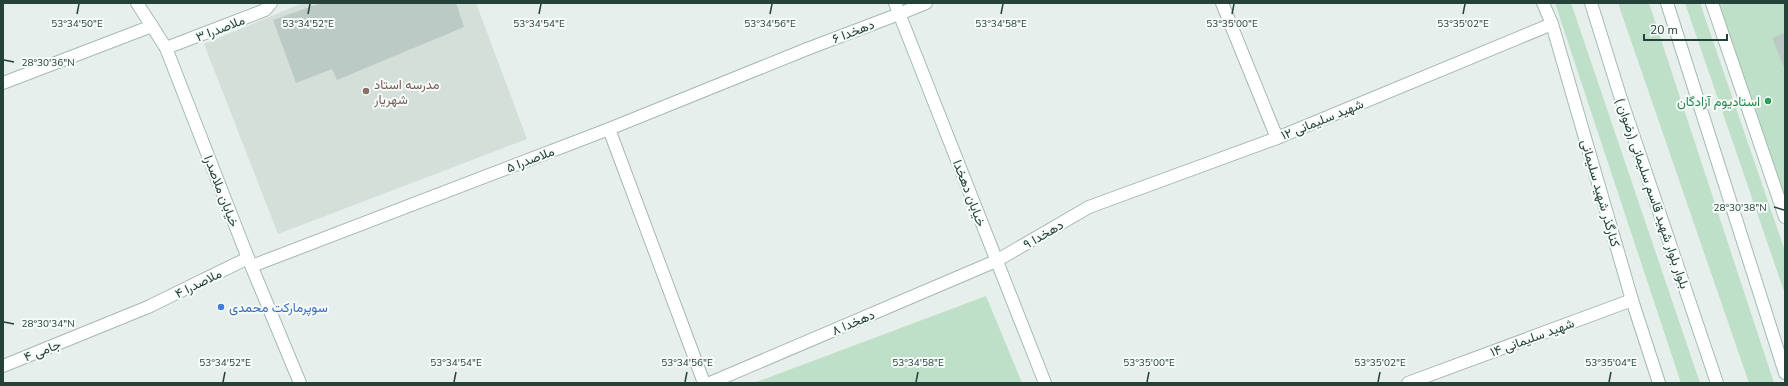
<svg xmlns="http://www.w3.org/2000/svg" width="1788" height="386" font-family="'Nunito Sans',Vazirmatn,sans-serif">
<rect width="100%" height="100%" fill="#e6efeb"/>
<polygon fill="#d4dfda" points="303,3 476,3 527,139 278,234 204,44"/>
<g fill="#bfe0c8">
<polygon points="1555,3 1571,3 1700,383 1681,383"/>
<polygon points="1618,3 1649,3 1774,383 1749,383"/>
<polygon points="1685,3 1700,3 1785,251 1785,294"/>
<polygon points="1717,3 1785,3 1785,199"/>
<polygon points="986,296 1022,383 754,383"/>
</g>
<g fill="#bbcac4">
<polygon points="321,3 456,3 464,27 337,80 332,69 296,83 273,20"/>
<polygon points="1785,33 1785,70 1772,38"/>
</g>
<g fill="none" stroke-linecap="round" stroke-linejoin="round">
<defs>
<g id="lane">
<polyline points="166,48 265,10 271,3"/>
<polyline points="807,49 899,14"/>
<polyline points="996,261 1089,207"/>
<polyline points="148,307 248,258"/>
</g>
<g id="street">
<polyline points="1222,3 1277,138"/>
<polyline points="899,14 926,3"/>
<polyline points="609,129 704,383"/>
<polyline points="1089,207 1277,138 1552,24"/>
<polyline points="252,266 609,129 807,49"/>
<polyline points="3,366 148,307"/>
<polyline points="710,383 996,261"/>
<polyline points="1408,383 1632,300"/>
</g>
<g id="secondary">
<polyline points="137,3 166,48 248,258 300,383"/>
<polyline points="895,3 1045,383"/>
<polyline points="1543,3 1552,24 1632,300 1659,383"/>
<polyline points="1591,3 1621,99 1717,383"/>
<polyline points="1667,3 1785,373"/>
<polyline points="1712,3 1785,217"/>
<polyline points="3,83 152,26"/>
</g>
</defs>
<use href="#lane" stroke="#a8b8b2" stroke-width="14"/>
<use href="#street" stroke="#a8b8b2" stroke-width="14"/>
<use href="#secondary" stroke="#a4bbb3" stroke-width="14"/>
<use href="#lane" stroke="#fff" stroke-width="12"/>
<use href="#street" stroke="#fff" stroke-width="12"/>
<use href="#secondary" stroke="#fff" stroke-width="12"/>
</g>
<path fill="none" stroke="#24423a" stroke-width="1.5" d="M77,14l2,-10M308,14l2,-10M539,14l2,-10M770,14l2,-10M1001,14l2,-10M1232,14l2,-10M1463,14l2,-10M4,60l10,2M1774,207l10,3M4,322l10,2M223,382l2,-10M454,382l2,-10M685,382l2,-10M916,382l2,-10M1147,382l2,-10M1378,382l2,-10M1609,382l2,-10"/>
<circle fill="#8d6e63" stroke="#f7fbf9" stroke-width="1.5" cx="366" cy="91" r="4"/>
<circle fill="#2e9e5b" stroke="#f7fbf9" stroke-width="1.5" cx="1768" cy="101" r="4"/>
<circle fill="#3f7fe0" stroke="#f7fbf9" stroke-width="1.5" cx="221" cy="307" r="4"/>
<g text-anchor="middle" stroke-width="4" stroke-linejoin="round" paint-order="stroke">
<g font-size="13" fill="#24423a" stroke="#f7fbf9">
<text transform="translate(220 28) rotate(-21)" y="5">ملاصدرا ۳</text>
<text transform="translate(853 31) rotate(-21)" y="5">دهخدا ۶</text>
<text transform="translate(1322 119) rotate(-22)" y="5">شهید سلیمانی ۱۲</text>
<text transform="translate(530 159) rotate(-21)" y="5">ملاصدرا ۵</text>
<text transform="translate(222 191) rotate(69)" y="5">خیابان ملاصدرا</text>
<text transform="translate(970 193) rotate(69)" y="5">خیابان دهخدا</text>
<text transform="translate(1601 193) rotate(74)" y="5">کنارگذر شهید سلیمانی</text>
<text transform="translate(1653 193) rotate(71)" y="5">بلوار بلوار شهید قاسم سلیمانی (رضوان )</text>
<text transform="translate(1043 234) rotate(-30)" y="5">دهخدا ۹</text>
<text transform="translate(198 283) rotate(-26)" y="5">ملاصدرا ۴</text>
<text transform="translate(853 322) rotate(-23)" y="5">دهخدا ۸</text>
<text transform="translate(1532 337) rotate(-20)" y="5">شهید سلیمانی ۱۴</text>
<text transform="translate(42 350) rotate(-22)" y="5">جامی ۴</text>
</g>
<g font-size="13" fill="#785e54" stroke="#f7fbf9" text-anchor="start">
<text x="374" y="89">مدرسه استاد<tspan x="374" dy="15">شهریار</tspan></text>
</g>
<g font-size="13" fill="#27864d" stroke="#f7fbf9" text-anchor="end">
<text x="1760" y="106">استادیوم آزادگان</text>
</g>
<g font-size="13" fill="#366cbe" stroke="#f7fbf9" text-anchor="start">
<text x="229" y="312">سوپرمارکت محمدی</text>
</g>
</g>
<g font-size="10" text-anchor="middle" fill="#24423a" stroke="#f7fbf9" stroke-width="4" stroke-linejoin="round" paint-order="stroke">
<text x="77" y="27">53°34'50"E</text>
<text x="308" y="27">53°34'52"E</text>
<text x="539" y="27">53°34'54"E</text>
<text x="770" y="27">53°34'56"E</text>
<text x="1001" y="27">53°34'58"E</text>
<text x="1232" y="27">53°35'00"E</text>
<text x="1463" y="27">53°35'02"E</text>
<text x="48" y="66">28°30'36"N</text>
<text x="1740" y="211">28°30'38"N</text>
<text x="48" y="327">28°30'34"N</text>
<text x="225" y="366">53°34'52"E</text>
<text x="456" y="366">53°34'54"E</text>
<text x="687" y="366">53°34'56"E</text>
<text x="918" y="366">53°34'58"E</text>
<text x="1149" y="366">53°35'00"E</text>
<text x="1380" y="366">53°35'02"E</text>
<text x="1611" y="366">53°35'04"E</text>
</g>
<rect width="1788" height="386" fill="none" stroke="#24423a" stroke-width="8"/>
<path d="M1644 34v6h83v-6" fill="none" stroke="#24423a" stroke-width="2"/>
<text x="1650" y="34" font-size="12" fill="#24423a" stroke="#f7fbf9" stroke-width="3" paint-order="stroke">20 m</text>
</svg>
